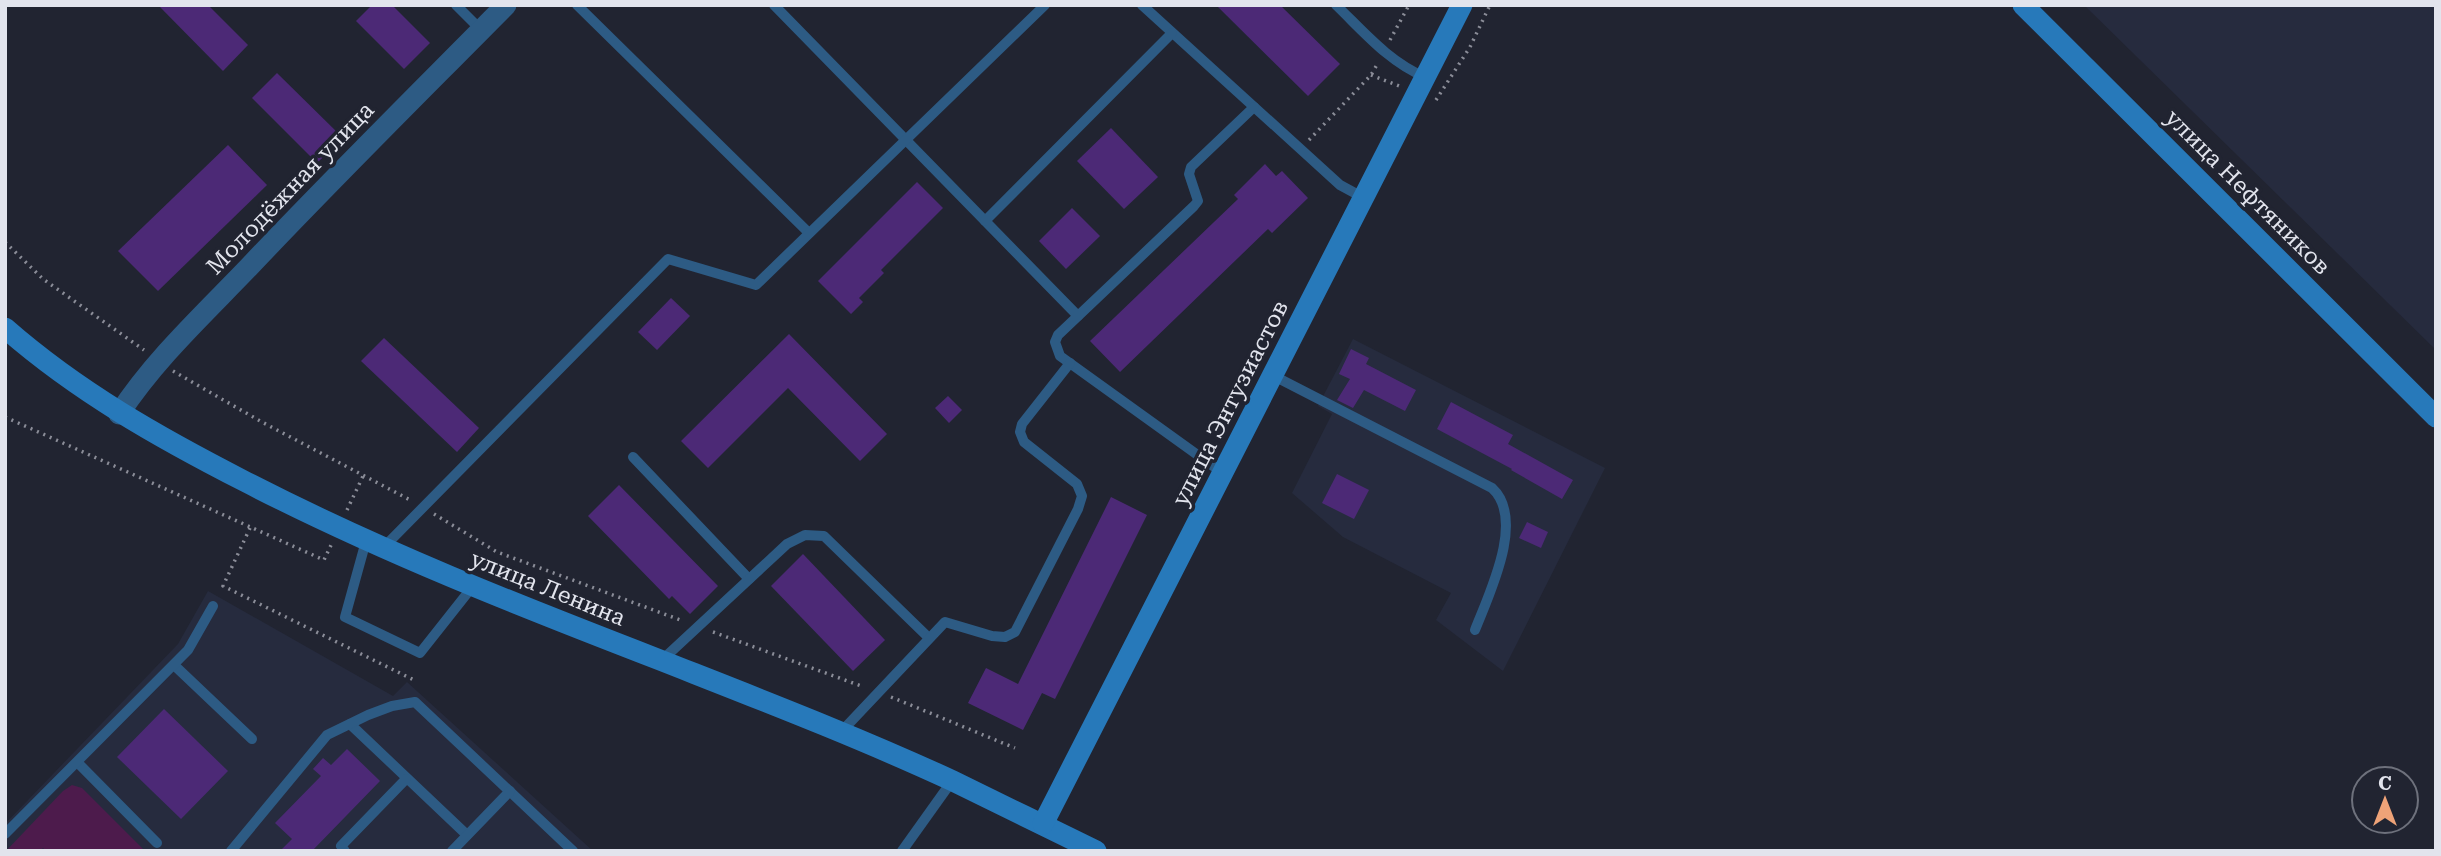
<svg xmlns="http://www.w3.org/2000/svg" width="2441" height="856" font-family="'Roboto Serif',serif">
<rect width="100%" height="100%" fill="#212431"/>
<g fill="#262b3e">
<polygon points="2084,5 2436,5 2436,350"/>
<polygon points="1353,339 1605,468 1503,671 1436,620 1451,593 1343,537 1292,493 1332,414 1318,406"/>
<polygon points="208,591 393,696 407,682 593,851 5,851 5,824 178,644"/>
</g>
<polygon fill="#4d1b4c" points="72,785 82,788 145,851 46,851 43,848 40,851 6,851 63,791"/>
<g fill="#4c2976">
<polygon points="158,5 208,5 248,45 223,71"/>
<polygon points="372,5 392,5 430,43 404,69 356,21"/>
<polygon points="1216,5 1280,5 1340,64 1308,96"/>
<polygon points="277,73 343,138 317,163 252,98"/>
<polygon points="1111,128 1158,177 1124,209 1077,161"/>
<polygon points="228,145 267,185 158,291 118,251"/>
<polygon points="1265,164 1276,176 1282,171 1308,198 1272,233 1268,229 1120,372 1090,341 1238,199 1234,195"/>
<polygon points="917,182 943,208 881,270 884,273 859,298 863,302 851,314 818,281"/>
<polygon points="1072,208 1100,236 1066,269 1039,241"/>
<polygon points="671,298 690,316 657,350 638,332"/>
<polygon points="789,334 887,434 860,461 788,388 708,468 681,441"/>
<polygon points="384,338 479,428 457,452 361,361"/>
<polygon points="1351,349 1369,358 1366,364 1416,390 1405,411 1364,390 1353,408 1337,400 1350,379 1339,374"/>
<polygon points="948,396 962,410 949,423 935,408"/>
<polygon points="1451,402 1513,435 1508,444 1573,480 1562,499 1511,470 1512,469 1437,429"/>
<polygon points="1337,474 1369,490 1354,519 1322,503"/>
<polygon points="619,485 718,586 690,614 672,596 669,599 588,516"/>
<polygon points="1111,497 1147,515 1055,699 1042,693 1023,730 968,703 986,668 1018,684"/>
<polygon points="1527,522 1548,532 1541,548 1519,538"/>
<polygon points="803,554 885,640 853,671 771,586"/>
<polygon points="164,709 228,771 181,819 117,757"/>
<polygon points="347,749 380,781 312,851 280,851 292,839 275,823 321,776 313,769 323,758 331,765"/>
</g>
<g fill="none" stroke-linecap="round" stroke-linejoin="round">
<g stroke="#8b8d98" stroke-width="3.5" stroke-dasharray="2 5" stroke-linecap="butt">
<polyline points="1390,40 1409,5"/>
<polyline points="1371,75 1399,86"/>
<polyline points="1436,100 1470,47 1490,5"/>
<polyline points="1309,140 1371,75 1378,63"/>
<polyline points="5,242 43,279 144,350"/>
<polyline points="173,371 260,421 412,501"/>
<polyline points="5,417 324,560 332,543"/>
<polyline points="347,510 364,474"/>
<polyline points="434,514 497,552 683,621"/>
<polyline points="250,528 223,586 416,681"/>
<polyline points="713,632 864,687"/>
<polyline points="891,697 1015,748"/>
</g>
<g stroke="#2d5b84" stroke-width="10">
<polyline points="456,5 481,30"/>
<polyline points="577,5 809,233"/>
<polyline points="774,5 1078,316"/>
<polyline points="1142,5 1340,185 1364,198"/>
<path d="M1336,5c28,27 53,57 89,72"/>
<polyline points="985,221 1172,33"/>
<path d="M1274,376l218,112c34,31 -3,106 -17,142"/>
<polyline points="633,457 749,579"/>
<polyline points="1224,474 1060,356 1055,342 1058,335 1194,206 1198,201 1189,174 1191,167 1254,107"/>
<polyline points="366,541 345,617 420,653 473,586"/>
<polyline points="383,548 668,259 756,285 1045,5"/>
<polyline points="661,661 787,544 805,535 824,536 929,638"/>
<polyline points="174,665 252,739"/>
<polyline points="350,724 467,835"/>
<polyline points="841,732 945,622 992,636 1005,637 1015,632 1078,509 1082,496 1077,484 1024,442 1020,432 1022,424 1070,363"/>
<polyline points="78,763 157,843"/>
<polyline points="5,834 188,650 213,606"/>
<polyline points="231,851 327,735 368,715 392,706 415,702 573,851"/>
<polyline points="345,851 341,846 406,779"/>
<polyline points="452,851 510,791"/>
<polyline points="902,851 952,781"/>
</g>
<path stroke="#2d5b84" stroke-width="21" d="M119,414c36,-55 85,-100 130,-147 84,-89 171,-175 257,-262"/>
<g stroke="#2779ba" stroke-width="21">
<polyline points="2023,5 2436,417"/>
<path d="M5,328c73,64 155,110 241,154 134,69 274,124 414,178 99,39 198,77 293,121 48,23 95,47 143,70"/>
<polyline points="1043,824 1462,5"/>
</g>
</g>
<g text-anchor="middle" stroke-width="7" stroke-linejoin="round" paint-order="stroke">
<g font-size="23" fill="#e2e4ed" stroke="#212431">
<text transform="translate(290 188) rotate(-46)" y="8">Молодёжная улица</text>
<text transform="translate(2248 192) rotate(45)" y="8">улица Нефтяников</text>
<text transform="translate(1230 403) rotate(-63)" y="8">улица Энтузиастов</text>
<text transform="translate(548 588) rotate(22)" y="8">улица Ленина</text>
</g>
</g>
<rect width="2441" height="856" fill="none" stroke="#e2e4ed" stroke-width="14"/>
<g transform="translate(2385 800)"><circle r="33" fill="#212431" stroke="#6e717c" stroke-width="2"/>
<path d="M0-5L12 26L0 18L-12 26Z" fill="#efa378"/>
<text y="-10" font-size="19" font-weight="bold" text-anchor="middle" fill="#e2e4ed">С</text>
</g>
</svg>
